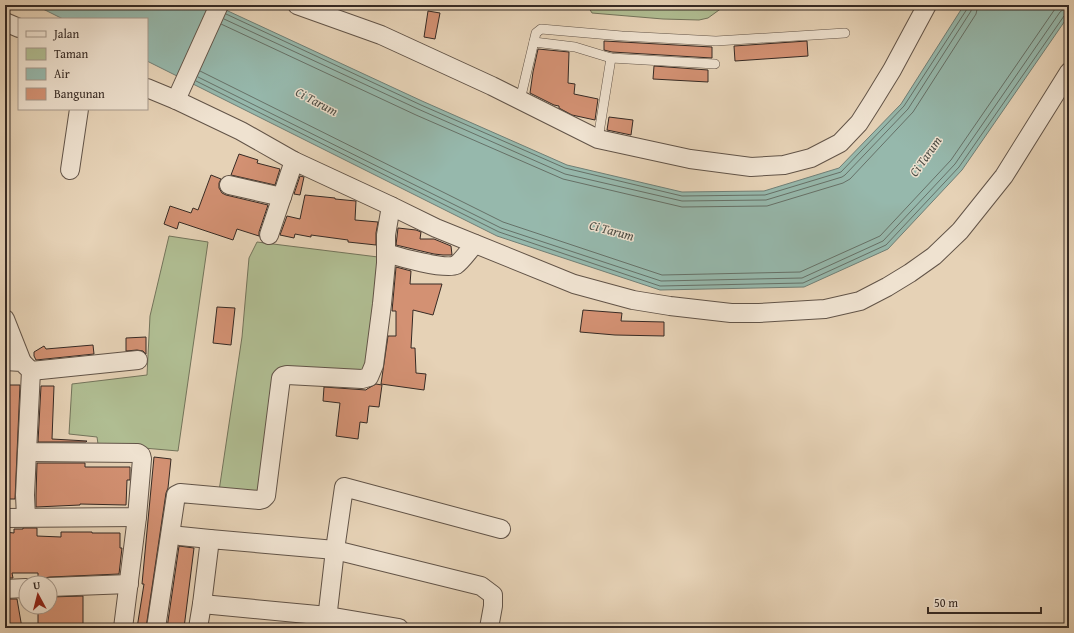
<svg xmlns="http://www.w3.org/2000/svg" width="1074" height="633" font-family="'Gentium Book Plus',serif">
<rect width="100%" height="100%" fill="#e6d2b6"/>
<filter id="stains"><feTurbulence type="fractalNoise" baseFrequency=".005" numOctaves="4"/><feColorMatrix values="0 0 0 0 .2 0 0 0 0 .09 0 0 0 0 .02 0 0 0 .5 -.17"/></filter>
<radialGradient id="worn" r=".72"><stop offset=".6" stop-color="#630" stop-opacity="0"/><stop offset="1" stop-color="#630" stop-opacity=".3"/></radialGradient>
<g fill="#b0bd92" stroke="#73745b">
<polygon points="587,5 726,5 708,18 699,20 663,19 592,13"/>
<polygon points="169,236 208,242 178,451 98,444 97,437 69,434 72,384 147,375 150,316"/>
<polygon points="257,242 378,257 374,331 366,375 279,373 260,495 219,491 242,337 249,258"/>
</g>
<polygon fill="#96b8ac" stroke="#707f76" points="28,5 215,5 422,101 567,165 682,192 764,191 839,168 901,104 964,5 1069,5 1069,15 962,170 888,249 804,287 660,290 497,236 147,61 147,19 63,19 43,9"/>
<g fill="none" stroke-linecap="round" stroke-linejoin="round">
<g stroke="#667168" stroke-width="1">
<polyline points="226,14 421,105 565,168 682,196 765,195 841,172 904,106 967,9 967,5"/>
<polyline points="224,19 418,109 565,174 682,201 766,200 842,177 845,175 908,109 971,11 972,5"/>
<polyline points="221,24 416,115 563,179 682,207 767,206 843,183 850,179 913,112 976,14 978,5"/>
<polyline points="200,71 503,222 662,275 800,272 880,236 951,160 1055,9 1060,5"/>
<polyline points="198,77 501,228 661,281 802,278 883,241 955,164 1060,12 1064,9 1069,9"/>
<polyline points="196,81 499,232 660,286 803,283 886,245 959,167 1064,16 1066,14 1069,14"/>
</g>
</g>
<g fill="#d39173" stroke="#362a24">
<polygon points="428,11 440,13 435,39 424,37"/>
<polygon points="604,41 712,47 712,58 612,52 604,50"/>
<polygon points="807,41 808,56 735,61 734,46"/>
<polygon points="538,49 569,52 568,83 575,84 574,94 598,99 595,120 572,115 559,108 559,106 554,105 530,93 533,72"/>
<polygon points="654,66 708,70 708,82 653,79"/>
<polygon points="609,117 633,120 631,135 607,130"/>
<polygon points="239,154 258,160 257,163 280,169 275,185 231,175"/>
<polygon points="211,175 221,179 219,183 219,188 222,193 226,195 268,205 259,232 259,236 237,229 233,240 179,222 177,229 164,224 170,206 191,213 193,208 198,210"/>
<polygon points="300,176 304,177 300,195 294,194"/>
<polygon points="305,195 335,198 335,199 356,201 355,220 378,222 376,233 376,245 348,242 348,240 311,235 311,237 295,234 294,238 280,235 287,216 300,219"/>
<polygon points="398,228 416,230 421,232 420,239 434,239 451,246 452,255 443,255 434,254 396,245"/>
<polygon points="396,267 411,271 410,284 442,284 433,315 413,310 411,348 415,348 416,373 426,374 424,390 381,384 388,336 396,336 396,311 392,311"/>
<polygon points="217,307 235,308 231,345 213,343"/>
<polygon points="583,310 622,313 621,321 664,322 664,336 615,335 580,332"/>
<polygon points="146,337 146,354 143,351 137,350 126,351 126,338"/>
<polygon points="93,345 94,354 36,360 34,356 34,352 44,346 46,349"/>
<polygon points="376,384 382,385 379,407 369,406 367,423 360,422 358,439 336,436 340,403 323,401 324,387 366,390 367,389"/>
<polygon points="5,385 20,385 15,499 5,499"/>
<polygon points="41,386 54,386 52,439 87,441 86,442 38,442"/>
<polygon points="154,457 171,459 168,488 166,493 146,628 137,628 144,584 142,584"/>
<polygon points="37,463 85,463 85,467 130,467 130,480 127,480 126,505 80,504 80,505 36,507 36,495"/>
<polygon points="23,528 37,528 37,536 61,537 61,532 92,532 92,533 120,533 120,548 122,548 119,574 50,577 44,578 41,583 38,583 38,573 12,573 13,578 5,578 5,532 14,533 14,529 23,529"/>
<polygon points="179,546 194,548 184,628 167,628"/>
<polygon points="83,596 83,628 38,628 38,607 50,607 50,597"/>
<polygon points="5,599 17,599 22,628 5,628"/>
</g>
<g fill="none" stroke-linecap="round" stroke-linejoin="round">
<defs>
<g id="service">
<polyline points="534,42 575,47 611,58 715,64"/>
<polyline points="520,100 536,33 541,29 622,36 716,41 845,33"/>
<polyline points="598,139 611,58"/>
</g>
<g id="minor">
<polyline points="297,5 381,35 492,86 598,139 690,159 751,167 784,165 811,158 840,143 859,123 873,101 892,70 927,5"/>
<polyline points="5,22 19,28"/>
<polyline points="147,88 176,100 241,131 294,161 391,206 436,228 574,284 633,300 670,306 731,313 759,313 825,309 860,301 887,287 910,273 934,256 960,231 1004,176 1069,72"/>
<polyline points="176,100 219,5"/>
<polyline points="70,170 79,109"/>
<polyline points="229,185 282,197"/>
<polyline points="269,235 294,161"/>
<path d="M386,253c13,4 59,17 70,12 6,-4 14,-16 19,-21"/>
<polyline points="5,319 22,362"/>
<polyline points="5,361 22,362 31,371 27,452 138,453 141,455 142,459 137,517 5,518"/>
<polyline points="31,371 138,360"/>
<polyline points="26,517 25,495 27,452"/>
<polyline points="180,536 210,539"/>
<polyline points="50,587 129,584"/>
<polyline points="5,589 26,588"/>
<polyline points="202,604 328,616 399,628"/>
<polyline points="123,628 137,517"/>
<polyline points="156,628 176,495 180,493 259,500 263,499 266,496 281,378 283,376 287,375 362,379 369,377 374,365 382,304 386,263 386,235 391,206"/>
<polyline points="198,628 202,604 210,539 335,550 481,586 493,595 493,606 489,628"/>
<polyline points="326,628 335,550 344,487 501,529"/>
</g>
</defs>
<use href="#service" stroke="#625448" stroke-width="10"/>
<use href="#minor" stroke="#625448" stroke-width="20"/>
<use href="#service" stroke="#efe2d0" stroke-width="9"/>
<use href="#minor" stroke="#efe2d0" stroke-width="18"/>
</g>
<g text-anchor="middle" stroke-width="3" stroke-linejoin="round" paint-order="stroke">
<g font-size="13" font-style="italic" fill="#4e4e46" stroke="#efe2d0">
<text transform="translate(317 101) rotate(28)" y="5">Ci Tarum</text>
<text transform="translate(925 156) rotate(-55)" y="5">Ci Tarum</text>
<text transform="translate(612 230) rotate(15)" y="5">Ci Tarum</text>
</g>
</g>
<rect width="1074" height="633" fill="none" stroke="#e6d2b6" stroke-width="20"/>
<rect x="6" y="6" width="1062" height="621" fill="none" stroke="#362a24" stroke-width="2"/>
<rect x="10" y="10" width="1054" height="613" fill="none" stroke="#362a24"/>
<rect x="18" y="18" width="130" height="92" fill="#efe2d0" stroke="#a5988b"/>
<rect x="26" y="31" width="20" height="6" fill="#efe2d0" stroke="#a5988b"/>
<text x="54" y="38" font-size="12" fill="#362a24">Jalan</text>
<rect x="26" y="48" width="20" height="12" fill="#b0bd92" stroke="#a5988b"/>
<text x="54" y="58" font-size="12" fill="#362a24">Taman</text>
<rect x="26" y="68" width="20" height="12" fill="#96b8ac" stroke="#a5988b"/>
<text x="54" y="78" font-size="12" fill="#362a24">Air</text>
<rect x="26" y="88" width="20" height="12" fill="#d39173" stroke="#a5988b"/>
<text x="54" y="98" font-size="12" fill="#362a24">Bangunan</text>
<g transform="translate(38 595) rotate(353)"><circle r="19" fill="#efe2d0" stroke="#a5988b"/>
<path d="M0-3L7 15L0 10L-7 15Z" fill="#8f2418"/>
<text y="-6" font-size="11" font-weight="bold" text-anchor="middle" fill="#362a24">U</text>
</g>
<path d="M928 607v6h113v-6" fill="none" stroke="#362a24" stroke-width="2"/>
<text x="934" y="607" font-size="12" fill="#362a24" stroke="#efe2d0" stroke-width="3" paint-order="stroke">50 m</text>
<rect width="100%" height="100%" filter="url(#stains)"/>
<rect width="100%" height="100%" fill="url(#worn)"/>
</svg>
